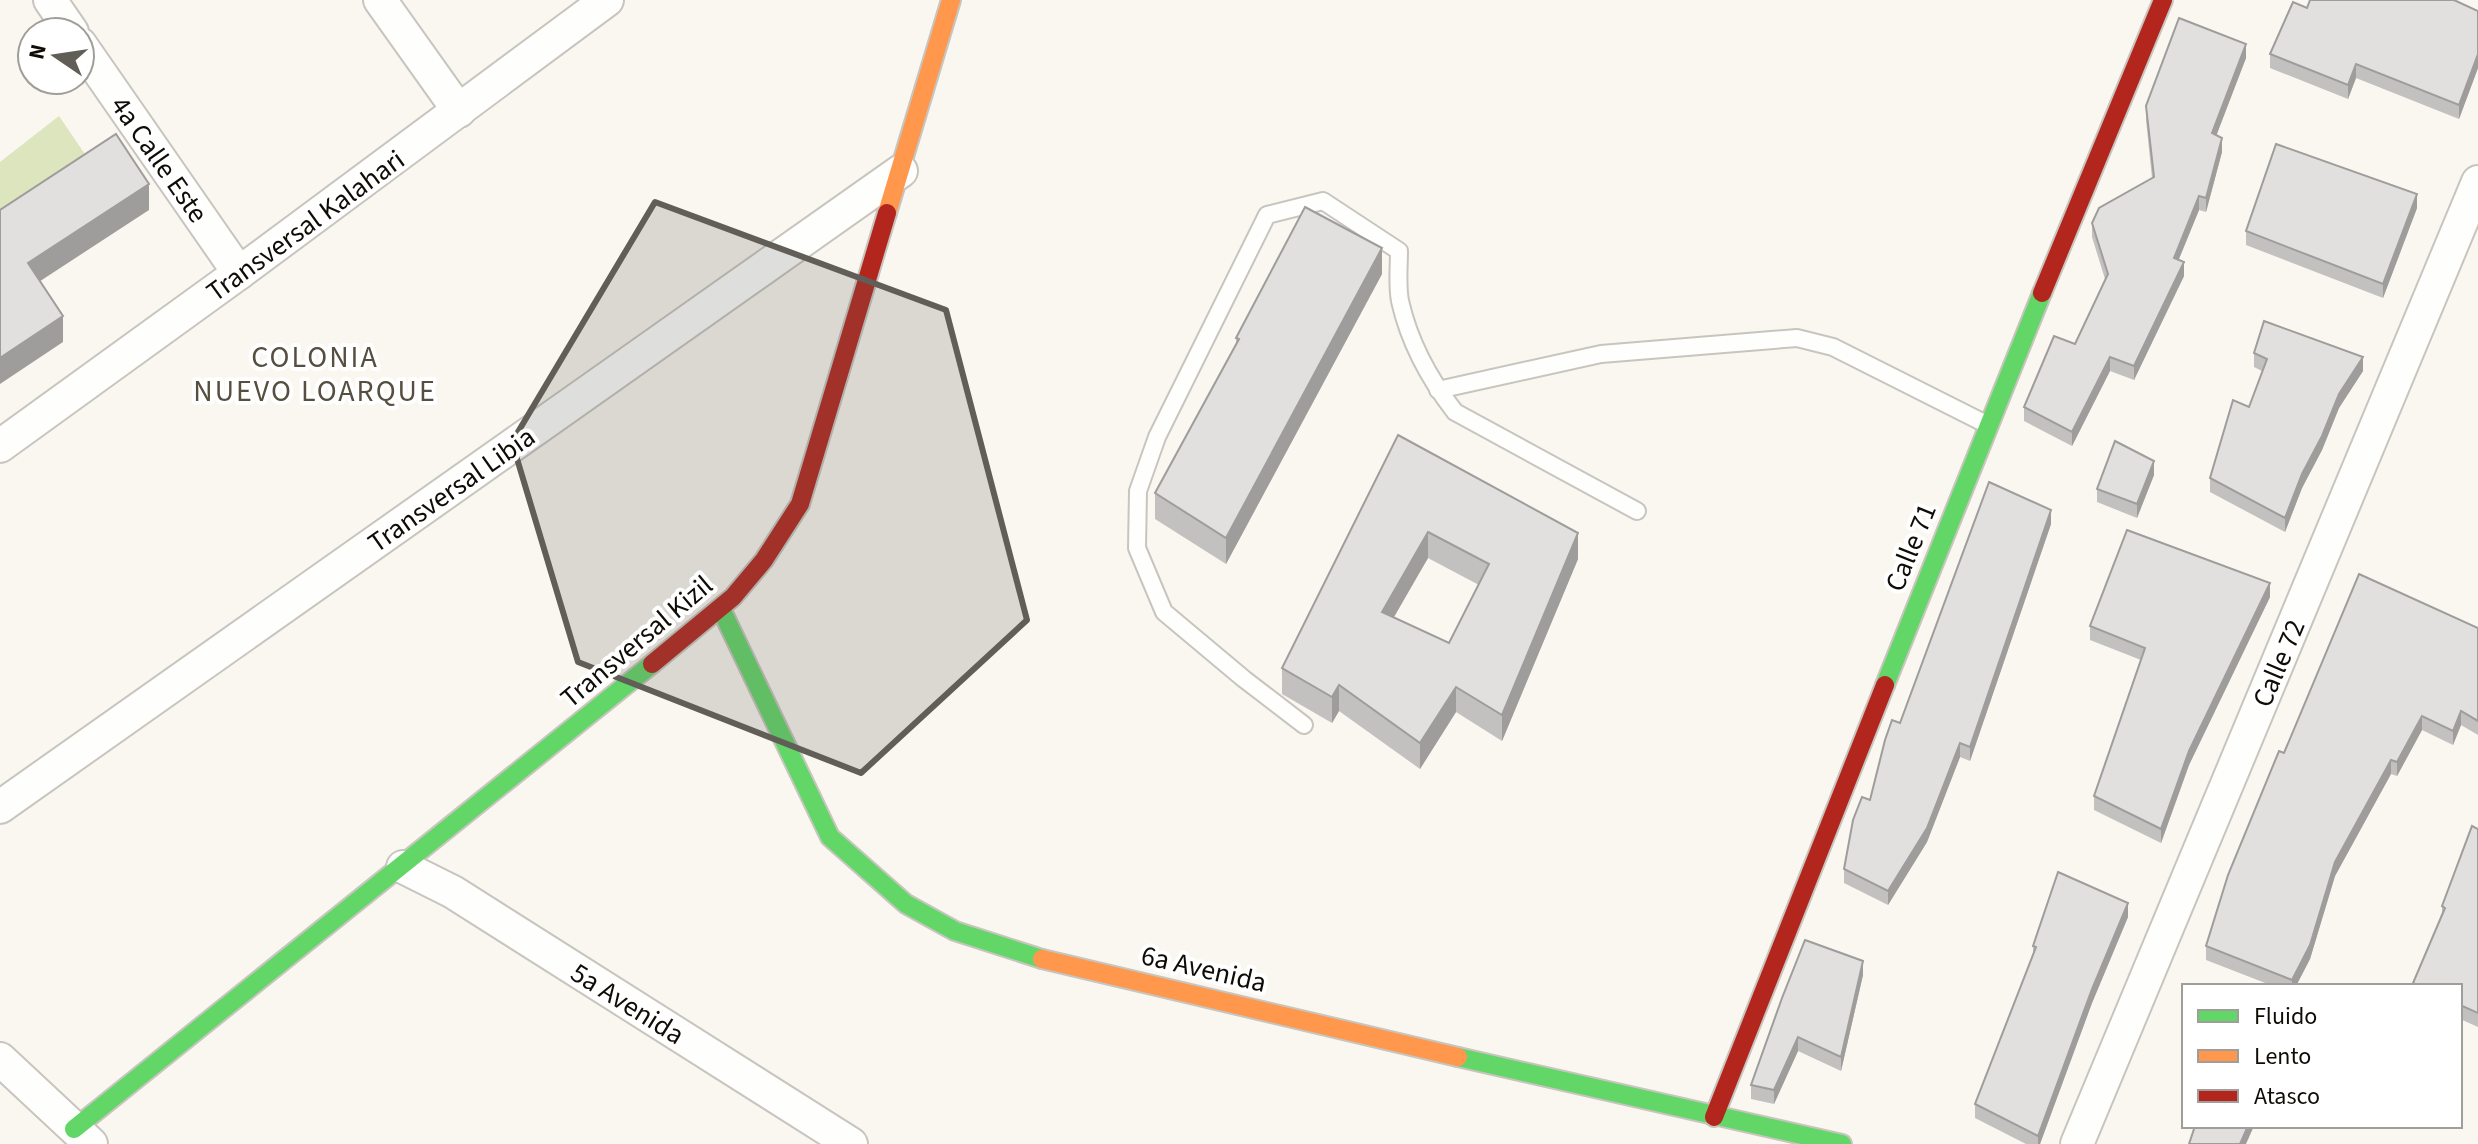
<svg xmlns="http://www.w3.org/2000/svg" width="2478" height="1144" font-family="'Source Sans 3',sans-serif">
<rect width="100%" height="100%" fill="#faf7f1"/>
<polygon fill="#dce5bd" points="59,116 97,172 0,230 0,162"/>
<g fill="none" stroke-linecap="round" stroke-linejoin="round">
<defs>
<g id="lane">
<polyline points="1438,390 1601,354 1797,338 1833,347 1988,425"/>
<path d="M1304,725l-60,-46 -80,-67 -27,-64 1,-57 19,-54 110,-222 56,-14 76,50c0,15 -2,34 1,50 9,40 30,79 55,111l182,99"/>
</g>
<g id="street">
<polyline points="50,0 72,32"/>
<polyline points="380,0 459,111"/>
<polyline points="80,44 239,273"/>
<polyline points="0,446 239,273 607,0"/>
<polyline points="0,807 901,171"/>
<polyline points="403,867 453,892 851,1144"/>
<polyline points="0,1059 91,1144"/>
<polyline points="2077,1144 2478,182"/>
</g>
<g id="fast">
<polyline points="721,609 830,837 906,904 955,931 1042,959"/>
<polyline points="1885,685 2042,293"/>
<polyline points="1458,1057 1842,1144"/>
<polyline points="74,1129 652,664"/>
</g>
<g id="slow">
<polyline points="887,213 951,0"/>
<polyline points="1042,959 1458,1057"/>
</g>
<g id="jam">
<polyline points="2042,293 2163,0"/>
<polyline points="652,664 733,597 764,560 800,504 887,213"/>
<polyline points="1714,1117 1885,685"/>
</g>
</defs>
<use href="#lane" stroke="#c8c5bf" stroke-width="20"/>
<use href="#street" stroke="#c8c5bf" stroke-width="36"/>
<use href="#fast" stroke="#c8c5bf" stroke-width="22"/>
<use href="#slow" stroke="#c8c5bf" stroke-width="22"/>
<use href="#jam" stroke="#c8c5bf" stroke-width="22"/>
<use href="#lane" stroke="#fefefd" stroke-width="16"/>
<use href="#street" stroke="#fefefd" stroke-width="32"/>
<use href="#fast" stroke="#63d668" stroke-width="18"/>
<use href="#slow" stroke="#ff974d" stroke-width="18"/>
<use href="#jam" stroke="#b3261e" stroke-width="18"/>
</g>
<g fill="#c2c1c0" fill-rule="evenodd">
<polygon points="2307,8 2478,11 2478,68 2459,119 2356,78 2348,99 2270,68 2270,54"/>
<polygon points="2246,58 2216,135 2222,152 2206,212 2199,210 2179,259 2184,276 2134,380 2110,371 2072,446 2024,421 2024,407 2075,344 2105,279 2092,237 2092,223 2152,178 2146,120 2146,106"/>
<polygon points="2417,208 2383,298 2246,245 2246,231"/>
<polygon points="1382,274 1226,564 1155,519 1155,493 1236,344 1236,338"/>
<polygon points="2254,353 2363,371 2339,408 2322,450 2302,488 2285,532 2210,492 2210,478 2249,407 2262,371 2254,367"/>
<path d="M1398,435l180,124 -76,182 -46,-29 -36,57 -81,-58 -7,12 -50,-29v-26zM1428,558l51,27 -30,58 -56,-26z"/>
<polygon points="2154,475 2137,518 2097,502 2097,489"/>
<polygon points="2051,524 1970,761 1960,757 1927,842 1888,905 1844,883 1844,869 1900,723"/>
<polygon points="2270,597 2189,765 2161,843 2094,810 2094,796 2141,660 2090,640 2090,626"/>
<polygon points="2478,628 2478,735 2461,725 2453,745 2422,730 2397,776 2391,774 2335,876 2310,959 2296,986 2273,986 2206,960 2206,946 2284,753"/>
<polygon points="2478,829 2478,1027 2460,1019 2460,986 2413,986 2413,983 2442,916 2442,906"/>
<polygon points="2128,917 2092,1003 2040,1144 2026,1144 1975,1118 1975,1104 2033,955 2033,946"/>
<polygon points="1863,975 1841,1071 1798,1051 1774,1104 1751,1099 1751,1085 1782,998"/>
</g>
<g fill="#9e9d9c">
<polygon points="2246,44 2246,58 2212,147 2212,133"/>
<polygon points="2478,54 2478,68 2459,119 2459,105"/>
<polygon points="2356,64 2356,78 2348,99 2348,85"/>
<polygon points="2222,138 2222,152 2206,212 2206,198"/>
<polygon points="149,184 149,210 28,289 28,263"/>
<polygon points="2417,194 2417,208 2383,298 2383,284"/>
<polygon points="2199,196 2199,210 2174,271 2174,258"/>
<polygon points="1382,248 1382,274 1226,564 1226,538"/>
<polygon points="2184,262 2184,276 2134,380 2134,366"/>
<polygon points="63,316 63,342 0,384 0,358"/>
<polygon points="2110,357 2110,371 2072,446 2072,432"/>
<polygon points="2363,357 2363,371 2339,408 2322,450 2302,488 2285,532 2285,518 2302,474 2339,394"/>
<polygon points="2154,461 2154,475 2137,518 2137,504"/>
<polygon points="2051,510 2051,524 1970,761 1970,747"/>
<polygon points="1428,532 1428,558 1382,638 1382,612"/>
<polygon points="1578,533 1578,559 1502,741 1502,715"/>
<polygon points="2270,583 2270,597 2189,765 2161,843 2161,829 2189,751"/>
<polygon points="1339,685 1339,711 1332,723 1332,697"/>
<polygon points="1456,687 1456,712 1420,769 1420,743"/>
<polygon points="2461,711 2461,725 2453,745 2453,731"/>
<polygon points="2422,716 2422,730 2397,776 2397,762"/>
<polygon points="1960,743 1960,757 1927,842 1888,905 1888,891"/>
<polygon points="2391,760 2391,774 2335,876 2310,959 2296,986 2292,986 2292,980 2335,862"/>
<polygon points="2128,903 2128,917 2092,1003 2040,1144 2038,1144 2038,1136 2092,989"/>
<polygon points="1863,961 1863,975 1841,1071 1841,1057"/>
<polygon points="1798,1037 1798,1051 1774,1104 1774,1090"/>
<polygon points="2248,1126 2254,1126 2246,1144 2240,1144"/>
</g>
<g fill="#e1e0df" stroke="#9e9d9c" stroke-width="2" fill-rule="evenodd">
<polygon points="2310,0 2454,0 2478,11 2478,54 2459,105 2356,64 2348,85 2270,54 2293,2 2307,8"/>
<polygon points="2179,18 2246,44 2212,133 2222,138 2206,198 2199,196 2174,258 2184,262 2134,366 2110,357 2072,432 2024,407 2054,336 2075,344 2108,274 2092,223 2099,208 2154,177 2146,106"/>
<polygon points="116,134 149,184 28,263 63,316 0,358 0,210"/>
<polygon points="2276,144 2417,194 2383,284 2246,231"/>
<polygon points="1305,207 1382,248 1226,538 1155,493 1239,339 1236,338"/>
<polygon points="2264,321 2363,357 2339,394 2322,436 2302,474 2285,518 2210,478 2233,400 2249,407 2267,359 2254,353"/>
<path d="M1398,435l180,98 -76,182 -46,-28 -36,56 -81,-58 -7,12 -50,-29zM1428,532l61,32 -40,79 -67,-31z"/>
<polygon points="2115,441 2154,461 2137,504 2097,489"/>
<polygon points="1989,482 2051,510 1970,747 1960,743 1927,828 1888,891 1844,869 1853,820 1862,797 1870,800 1885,740 1892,720 1900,723"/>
<polygon points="2127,530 2270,583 2189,751 2161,829 2094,796 2145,648 2090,626"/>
<polygon points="2359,574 2478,628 2478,721 2461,711 2453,731 2422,716 2397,762 2391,760 2335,862 2310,945 2292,980 2206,946 2228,875 2279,751 2284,753"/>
<polygon points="2472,826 2478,829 2478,1013 2460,1005 2460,986 2419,986 2413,983 2445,908 2442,906"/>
<polygon points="2058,872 2128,903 2092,989 2038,1136 1975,1104 2036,947 2033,946"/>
<polygon points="1805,940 1863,961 1841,1057 1798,1037 1774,1090 1751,1085 1782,998"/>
<polygon points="2195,1126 2248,1126 2240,1144 2189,1144"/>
</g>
<path fill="#615e58" fill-opacity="0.2" stroke="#615e58" stroke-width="6" stroke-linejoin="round" d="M655,202l291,108 81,310 -166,153 -283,-111 -66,-220z"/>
<g text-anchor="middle" stroke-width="8" stroke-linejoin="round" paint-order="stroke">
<g font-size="28" fill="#0f0c06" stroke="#fff">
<text transform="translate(160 159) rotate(55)" y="10">4a Calle Este</text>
<text transform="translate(305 225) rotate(-36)" y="10">Transversal Kalahari</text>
<text transform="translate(451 489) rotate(-35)" y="10">Transversal Libia</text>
<text transform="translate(1910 547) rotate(-68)" y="10">Calle 71</text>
<text transform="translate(636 641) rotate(-40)" y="10">Transversal Kizil</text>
<text transform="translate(2278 663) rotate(-67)" y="10">Calle 72</text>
<text transform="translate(1204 968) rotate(13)" y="10">6a Avenida</text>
<text transform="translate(628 1003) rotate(32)" y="10">5a Avenida</text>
</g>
<g font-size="30" letter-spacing="2" fill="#564e3f" stroke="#fff">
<text x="315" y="367">COLONIA<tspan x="315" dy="34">NUEVO LOARQUE</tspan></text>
</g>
</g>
<rect x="2182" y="984" width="280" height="144" fill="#ffffff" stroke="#9f9e9b" stroke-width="2"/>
<rect x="2198" y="1010" width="40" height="12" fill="#63d668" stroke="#9f9e9b" stroke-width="2"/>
<text x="2254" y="1024" font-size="24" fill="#0f0c06">Fluido</text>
<rect x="2198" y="1050" width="40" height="12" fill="#ff974d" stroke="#9f9e9b" stroke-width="2"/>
<text x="2254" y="1064" font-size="24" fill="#0f0c06">Lento</text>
<rect x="2198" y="1090" width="40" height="12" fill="#b3261e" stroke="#9f9e9b" stroke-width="2"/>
<text x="2254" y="1104" font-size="24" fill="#0f0c06">Atasco</text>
<g transform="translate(56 56) rotate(283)"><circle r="38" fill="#ffffff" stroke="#9f9e9b" stroke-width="2"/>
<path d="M0-6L14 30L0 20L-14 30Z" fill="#615e58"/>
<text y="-12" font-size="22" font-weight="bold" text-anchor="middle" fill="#0f0c06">N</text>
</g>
</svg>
